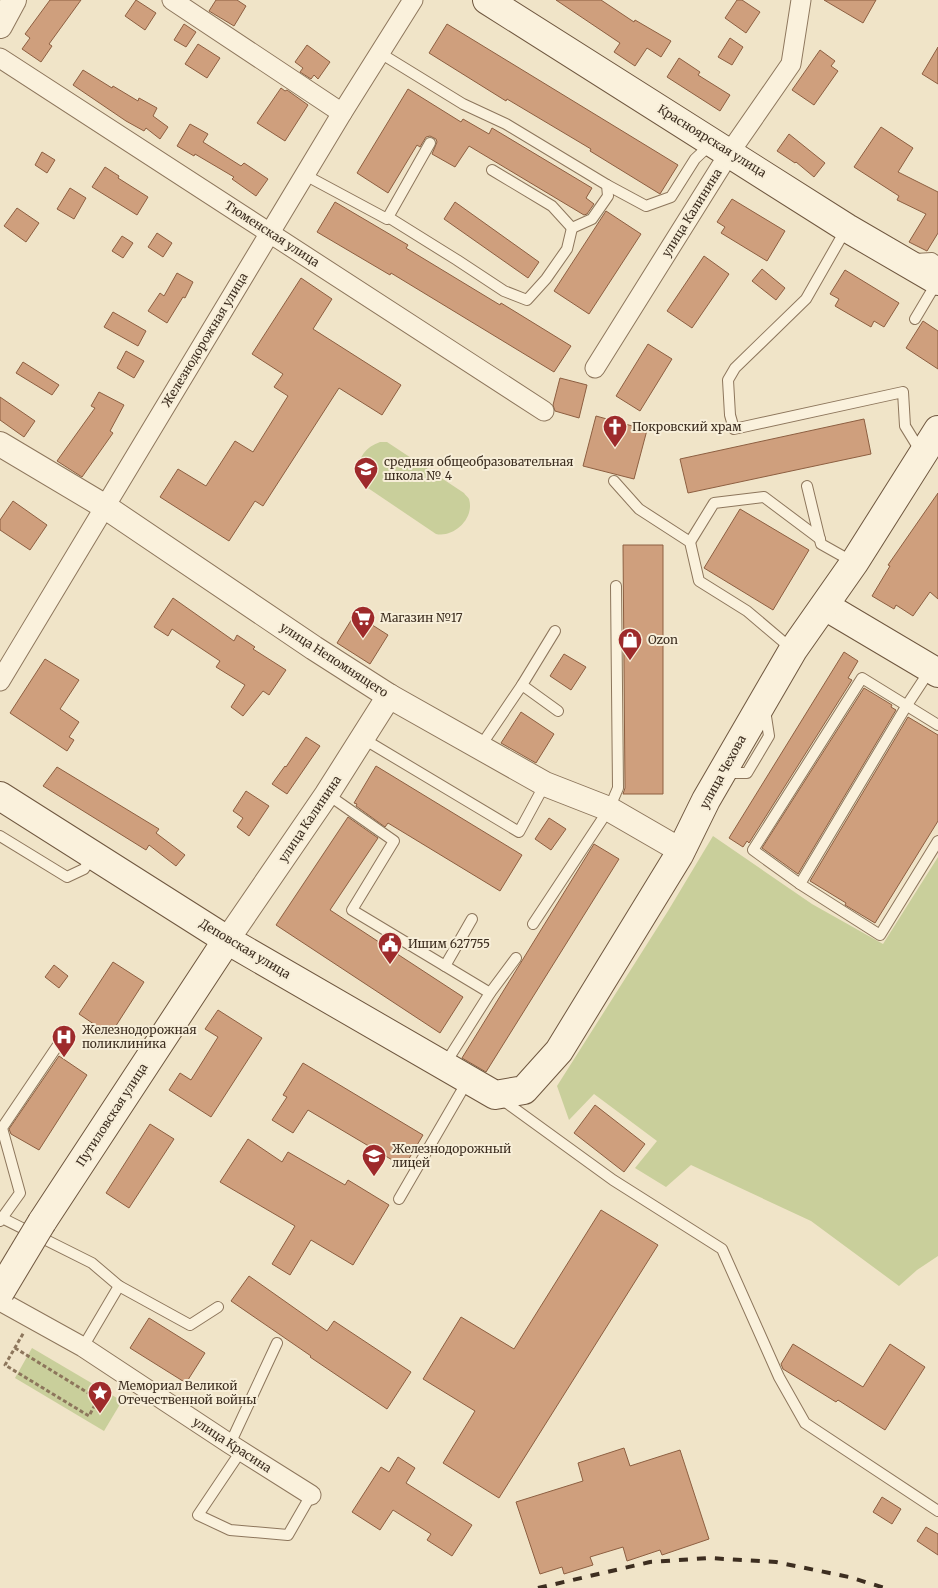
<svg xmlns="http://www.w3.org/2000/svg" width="938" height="1588" font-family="Merriweather,serif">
<rect width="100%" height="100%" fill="#f0e4c8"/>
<g fill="#c9cf9b">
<path d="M380,442h7l77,51c1,2 4,4 5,6 6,19 -15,39 -33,35l-77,-52c-5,-17 3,-34 21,-40z"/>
<polygon points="713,836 812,904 883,944 938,857 938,1256 917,1270 899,1286 811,1221 691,1165 666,1187 635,1168 657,1141 594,1094 569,1120 557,1086 668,911"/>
<polygon points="32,1348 122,1401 104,1431 15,1378"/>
</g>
<g fill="#cf9f7d" stroke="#8d5f41">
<polygon points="50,0 81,0 49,44 52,46 41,62 22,49 30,38 25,34"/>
<polygon points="136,0 156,13 145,30 125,16"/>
<polygon points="216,0 237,0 246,6 234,26 209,11"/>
<polygon points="556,0 601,0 634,22 635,20 671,41 661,57 647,48 635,66 614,52 620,43"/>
<polygon points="737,0 742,0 760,12 746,33 725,18"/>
<polygon points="824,0 876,0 863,23"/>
<polygon points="184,24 196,32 186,47 174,40"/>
<polygon points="447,24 678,165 660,194 590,151 591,149 507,99 506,101 429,53"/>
<polygon points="730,38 743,47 732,65 718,57"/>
<polygon points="198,44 220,58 207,78 185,64"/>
<polygon points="307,45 330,62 318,79 314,75 311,79 300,72 303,68 295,62"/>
<polygon points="938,47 938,84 922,74"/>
<polygon points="820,50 835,61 831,66 838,71 814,105 792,90"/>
<polygon points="679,58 700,72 698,75 730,95 720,111 667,77"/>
<polygon points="83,70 112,88 113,86 138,101 139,98 157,108 153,116 168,127 160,139 146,128 144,131 126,121 73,85"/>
<polygon points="281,88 285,91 287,90 308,105 285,141 257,123"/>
<polygon points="408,89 461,122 463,119 489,134 492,128 592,188 586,198 594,204 587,214 584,215 469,146 455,167 432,154 437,142 436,139 430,136 426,137 420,147 417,145 388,193 357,173"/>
<polygon points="190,124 208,134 203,142 241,166 244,163 268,179 256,196 232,179 234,177 195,154 194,156 177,146"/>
<polygon points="881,127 913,148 898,172 938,192 938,233 927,251 909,242 926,214 897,200 899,196 854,167"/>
<polygon points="789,134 825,163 814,177 796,162 795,163 777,151"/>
<polygon points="42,152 55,160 47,173 35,165"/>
<polygon points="105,167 119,176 118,178 148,197 137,215 92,187"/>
<polygon points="70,188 86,198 74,219 57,209"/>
<polygon points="732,199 785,231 767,261 721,233 725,227 717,222"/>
<polygon points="335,202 408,245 406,248 500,305 501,303 571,346 554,372 391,273 390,275 317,232"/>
<polygon points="455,202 539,262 528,278 444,219"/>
<polygon points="17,208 39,223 26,242 4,226"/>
<polygon points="606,211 641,234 589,314 554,291"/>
<polygon points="157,233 172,243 163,257 148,247"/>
<polygon points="122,236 133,243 123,258 112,251"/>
<polygon points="704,256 729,274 692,328 667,311"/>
<polygon points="762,269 785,288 776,300 752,281"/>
<polygon points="845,270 899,303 884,327 874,321 871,327 835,306 839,299 830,294"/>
<polygon points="177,273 193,282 185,298 183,297 167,323 148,311 160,293 164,296"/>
<polygon points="301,278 332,299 313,329 401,385 382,415 339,388 263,506 255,501 229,541 160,497 178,469 206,486 235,441 253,452 288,396 274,387 283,374 252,354"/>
<polygon points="113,312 146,331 138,346 104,327"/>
<polygon points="923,321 938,331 938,369 906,348"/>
<polygon points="648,344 672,359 640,411 616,396"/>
<polygon points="126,351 144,361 134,378 117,368"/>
<polygon points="23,362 59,385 52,395 16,373"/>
<polygon points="560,378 587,385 579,418 555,411 553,405"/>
<polygon points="99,392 124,405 110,431 113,433 82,477 57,461 95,408 91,406"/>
<polygon points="0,397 35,421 24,437 0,420"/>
<polygon points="596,416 647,430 634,479 583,466"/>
<polygon points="864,419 871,454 688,493 680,459"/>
<polygon points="938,493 938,599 930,592 913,616 896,605 894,609 872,596 890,566 888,565"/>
<polygon points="13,501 47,525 30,550 0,530 0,520"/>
<polygon points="740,509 809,550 773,610 704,568"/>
<polygon points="623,545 663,545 663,794 623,794 625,788"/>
<polygon points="173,598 234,641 237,635 255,647 253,649 286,670 269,695 263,691 243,716 231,707 245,685 216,667 220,661 172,629 168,636 154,627"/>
<polygon points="355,614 388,635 370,664 337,643"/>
<polygon points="844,652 858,661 848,678 852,680 749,843 747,841 743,847 729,838"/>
<polygon points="564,654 586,667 571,690 550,676"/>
<polygon points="45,659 79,680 60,709 79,722 69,737 74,740 67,751 10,713"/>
<polygon points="864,688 892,705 891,707 896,710 798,874 762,848"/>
<polygon points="521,712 554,734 536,763 501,743"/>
<polygon points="908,717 938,735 938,821 875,923 845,905 846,903 810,881"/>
<polygon points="306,737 320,746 287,794 272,784 285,766 286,767"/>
<polygon points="376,766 522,855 500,891 388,823 385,827 356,806 357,804 354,803"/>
<polygon points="57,767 159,829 156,833 185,855 176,866 149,845 146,850 43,786"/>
<polygon points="246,791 269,806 249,836 237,827 243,818 233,811"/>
<polygon points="348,817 378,838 330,910 463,997 440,1033 276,925"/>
<polygon points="549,818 566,829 551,850 535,839"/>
<polygon points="594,844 619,859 486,1072 462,1058"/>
<polygon points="113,962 144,982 110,1035 79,1014"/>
<polygon points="54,965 68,976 59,988 45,977"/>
<polygon points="218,1010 262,1038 211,1117 169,1090 180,1073 191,1080 218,1037 205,1029"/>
<polygon points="59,1056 87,1075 39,1150 11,1134 9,1129"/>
<polygon points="303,1063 423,1135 404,1167 308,1110 293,1133 272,1120 287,1097 283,1095"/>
<polygon points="595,1105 645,1144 624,1172 574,1133"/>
<polygon points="150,1124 174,1139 129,1208 106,1193"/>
<polygon points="248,1139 282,1162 288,1152 345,1185 348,1180 389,1205 353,1265 311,1240 290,1275 272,1264 295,1226 220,1182"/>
<polygon points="601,1210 658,1245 499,1498 443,1463 475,1411 423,1379 461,1317 514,1349"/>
<polygon points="249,1276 327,1331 334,1321 411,1372 387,1409 310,1357 311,1356 231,1301"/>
<polygon points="149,1318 205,1353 186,1383 130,1348"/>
<polygon points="793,1344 863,1387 890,1344 925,1367 885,1430 838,1400 836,1402 783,1369 781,1364"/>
<polygon points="624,1448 630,1466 680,1450 709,1539 662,1555 660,1550 627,1561 623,1547 590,1557 593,1565 564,1574 562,1567 540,1574 516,1502 583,1481 578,1463"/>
<polygon points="398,1457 415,1468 406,1483 472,1525 452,1556 427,1540 431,1534 393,1510 380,1530 352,1512 381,1467 389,1472"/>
<polygon points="882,1497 901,1509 892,1524 873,1512"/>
<polygon points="926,1527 938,1534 938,1555 917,1541"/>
</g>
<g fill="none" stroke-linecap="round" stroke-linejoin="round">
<defs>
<g id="service">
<polyline points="380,53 463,104 506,124 607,185 608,196 592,219 572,228 552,206 492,170"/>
<polyline points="305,175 387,219 430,143"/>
<polyline points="607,185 646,206 671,197 695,159 712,143"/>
<polyline points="388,217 457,260 504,291 527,300 546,279 567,249 572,228"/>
<polyline points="846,229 806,299 735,368 728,380 730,415 734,429 903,392 905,426 921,452"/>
<polyline points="915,259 932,258 938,262"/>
<polyline points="915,319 937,282"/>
<polyline points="614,481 639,509 690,542 699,581 747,611 793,650"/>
<polyline points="807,486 821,544 853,562"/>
<polyline points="690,542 714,503 764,497 820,539"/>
<polyline points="930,670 907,705 800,884 880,935 938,841"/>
<polyline points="522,685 555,631"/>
<polyline points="362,738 519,832 545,784"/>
<polyline points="480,747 522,685 558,711"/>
<polyline points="725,773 747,773 769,736 765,710"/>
<polyline points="327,794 394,841 352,910 490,993"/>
<polyline points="0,836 67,877 84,869 93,856"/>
<polyline points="800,884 753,850 862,678 938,725"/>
<polyline points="533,924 609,809 618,788 616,586"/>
<polyline points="445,966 472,919"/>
<polyline points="445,1064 490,993 516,958"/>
<polyline points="500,1098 613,1180 722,1249 779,1377 805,1423 938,1511"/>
<polyline points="399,1199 468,1080"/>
<polyline points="2,1218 20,1193 2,1128 60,1042"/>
<polyline points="0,1221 2,1218 92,1263 119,1286 190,1325 218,1307"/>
<polyline points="83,1347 119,1286"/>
<polyline points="230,1444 277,1343"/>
<polyline points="241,1451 198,1515 230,1530 288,1535 311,1495"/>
</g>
<g id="minor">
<polyline points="172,0 342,113"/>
<polyline points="0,58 544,411"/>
<polyline points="595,368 730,152 791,64 801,0"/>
<polyline points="0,681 342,113 413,0"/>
<polyline points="0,1301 83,1347 230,1444 311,1495"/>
</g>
<g id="tertiary">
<polyline points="0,26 14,0"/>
<polyline points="0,444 104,506 314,648 389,696 545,784 609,809 673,846 679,855"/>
<polyline points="227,940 327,794 389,696"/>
</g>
<g id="secondary">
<polyline points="487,0 847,228 938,281"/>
<polyline points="825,606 938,673"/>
<polyline points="0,796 227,940 495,1095 524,1090 559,1051 679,855 706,800 793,650 854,563 938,430"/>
<polyline points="42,1222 227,940"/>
</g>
</defs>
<use href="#service" stroke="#8d765c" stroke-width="12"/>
<use href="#minor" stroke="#8d765c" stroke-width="21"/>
<use href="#tertiary" stroke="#8d765c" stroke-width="26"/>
<use href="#secondary" stroke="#6f573f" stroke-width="30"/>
<polyline stroke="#8d765c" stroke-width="3" stroke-dasharray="4 2.5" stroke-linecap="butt" points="15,1348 98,1399 89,1416 5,1365 24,1332"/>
<use href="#service" stroke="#faf1dc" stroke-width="10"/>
<use href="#minor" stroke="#faf1dc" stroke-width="19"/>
<use href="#tertiary" stroke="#faf1dc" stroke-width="24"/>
<use href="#secondary" stroke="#faf1dc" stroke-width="28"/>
<polyline stroke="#3d2e20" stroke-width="4" stroke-dasharray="9 9" stroke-linecap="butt" points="538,1588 650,1562 709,1558 776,1562 849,1577 885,1588"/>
<defs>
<polyline id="secondary-bridge" points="0,1292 42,1222"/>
</defs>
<use href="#secondary-bridge" stroke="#6f573f" stroke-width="30" stroke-linecap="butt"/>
<use href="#secondary-bridge" stroke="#faf1dc" stroke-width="28"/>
</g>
<defs>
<symbol id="church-pin" viewBox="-11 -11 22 30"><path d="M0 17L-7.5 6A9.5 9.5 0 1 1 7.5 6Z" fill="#9e2a2b" stroke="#f7eed8"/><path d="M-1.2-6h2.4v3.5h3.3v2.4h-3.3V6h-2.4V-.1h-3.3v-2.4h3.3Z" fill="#fff"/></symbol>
<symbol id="school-pin" viewBox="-11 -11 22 30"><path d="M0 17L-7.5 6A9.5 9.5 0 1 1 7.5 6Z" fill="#9e2a2b" stroke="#f7eed8"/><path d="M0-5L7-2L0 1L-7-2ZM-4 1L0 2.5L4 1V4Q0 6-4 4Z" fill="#fff"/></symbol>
<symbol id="supermarket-pin" viewBox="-11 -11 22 30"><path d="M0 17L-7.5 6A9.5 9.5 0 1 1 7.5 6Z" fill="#9e2a2b" stroke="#f7eed8"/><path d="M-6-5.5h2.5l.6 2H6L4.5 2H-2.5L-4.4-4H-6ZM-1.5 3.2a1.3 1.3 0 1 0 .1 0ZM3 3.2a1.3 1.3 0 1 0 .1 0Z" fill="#fff"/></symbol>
<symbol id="shop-pin" viewBox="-11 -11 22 30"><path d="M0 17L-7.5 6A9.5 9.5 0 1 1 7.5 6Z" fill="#9e2a2b" stroke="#f7eed8"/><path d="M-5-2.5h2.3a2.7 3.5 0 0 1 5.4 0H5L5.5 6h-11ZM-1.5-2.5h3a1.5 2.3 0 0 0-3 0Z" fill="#fff"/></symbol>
<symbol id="civic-pin" viewBox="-11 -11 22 30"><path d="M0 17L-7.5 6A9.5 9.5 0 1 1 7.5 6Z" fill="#9e2a2b" stroke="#f7eed8"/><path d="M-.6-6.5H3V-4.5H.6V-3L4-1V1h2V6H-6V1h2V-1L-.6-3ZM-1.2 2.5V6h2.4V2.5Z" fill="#fff"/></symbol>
<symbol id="hospital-pin" viewBox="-11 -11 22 30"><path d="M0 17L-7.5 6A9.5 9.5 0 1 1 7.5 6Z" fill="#9e2a2b" stroke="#f7eed8"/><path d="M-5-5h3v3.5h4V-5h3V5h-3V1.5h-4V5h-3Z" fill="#fff"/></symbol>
<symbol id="university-pin" viewBox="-11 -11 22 30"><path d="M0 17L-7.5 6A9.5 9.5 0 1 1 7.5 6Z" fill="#9e2a2b" stroke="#f7eed8"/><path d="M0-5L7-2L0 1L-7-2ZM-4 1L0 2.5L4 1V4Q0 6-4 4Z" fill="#fff"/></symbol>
<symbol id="sight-pin" viewBox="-11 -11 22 30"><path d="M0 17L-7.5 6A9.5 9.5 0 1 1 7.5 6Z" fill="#9e2a2b" stroke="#f7eed8"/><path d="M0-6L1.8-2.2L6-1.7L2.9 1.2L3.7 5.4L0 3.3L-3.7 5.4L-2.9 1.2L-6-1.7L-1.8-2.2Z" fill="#fff"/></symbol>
</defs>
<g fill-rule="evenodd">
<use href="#church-pin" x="601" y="413" width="28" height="38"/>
<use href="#school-pin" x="352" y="455" width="28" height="38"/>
<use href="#supermarket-pin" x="349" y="604" width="28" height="38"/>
<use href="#shop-pin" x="616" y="626" width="28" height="38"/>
<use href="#civic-pin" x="376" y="930" width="28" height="38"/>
<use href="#hospital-pin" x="50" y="1023" width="28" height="38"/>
<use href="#university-pin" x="360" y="1142" width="28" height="38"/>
<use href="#sight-pin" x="86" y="1379" width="28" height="38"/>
</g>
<g text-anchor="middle" stroke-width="4" stroke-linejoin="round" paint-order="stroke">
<g font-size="12" fill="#3d2e20" stroke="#f7eed8">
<text transform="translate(712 141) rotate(32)" y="4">Красноярская улица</text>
<text transform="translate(692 213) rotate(-58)" y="4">улица Калинина</text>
<text transform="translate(272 234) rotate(33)" y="4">Тюменская улица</text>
<text transform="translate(205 340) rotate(-59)" y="4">Железнодорожная улица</text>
<text transform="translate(334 660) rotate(33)" y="4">улица Непомнящего</text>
<text transform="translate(723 772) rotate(-61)" y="4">улица Чехова</text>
<text transform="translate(310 819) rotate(-56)" y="4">улица Калинина</text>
<text transform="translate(245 949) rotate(31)" y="4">Деповская улица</text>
<text transform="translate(112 1115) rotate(-57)" y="4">Путиловская улица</text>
<text transform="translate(232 1445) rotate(33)" y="4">улица Красина</text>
</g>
<g font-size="12" fill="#3d2e20" stroke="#f7eed8" text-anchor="start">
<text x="632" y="431">Покровский храм</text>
<text x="384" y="466">средняя общеобразовательная<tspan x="384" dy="14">школа № 4</tspan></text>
<text x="380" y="622">Магазин №17</text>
<text x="648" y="644">Ozon</text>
<text x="408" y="948">Ишим 627755</text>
<text x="82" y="1034">Железнодорожная<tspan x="82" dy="14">поликлиника</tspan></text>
<text x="392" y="1153">Железнодорожный<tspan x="392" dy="14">лицей</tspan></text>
<text x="118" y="1390">Мемориал Великой<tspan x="118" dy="14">Отечественной войны</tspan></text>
</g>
</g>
</svg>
